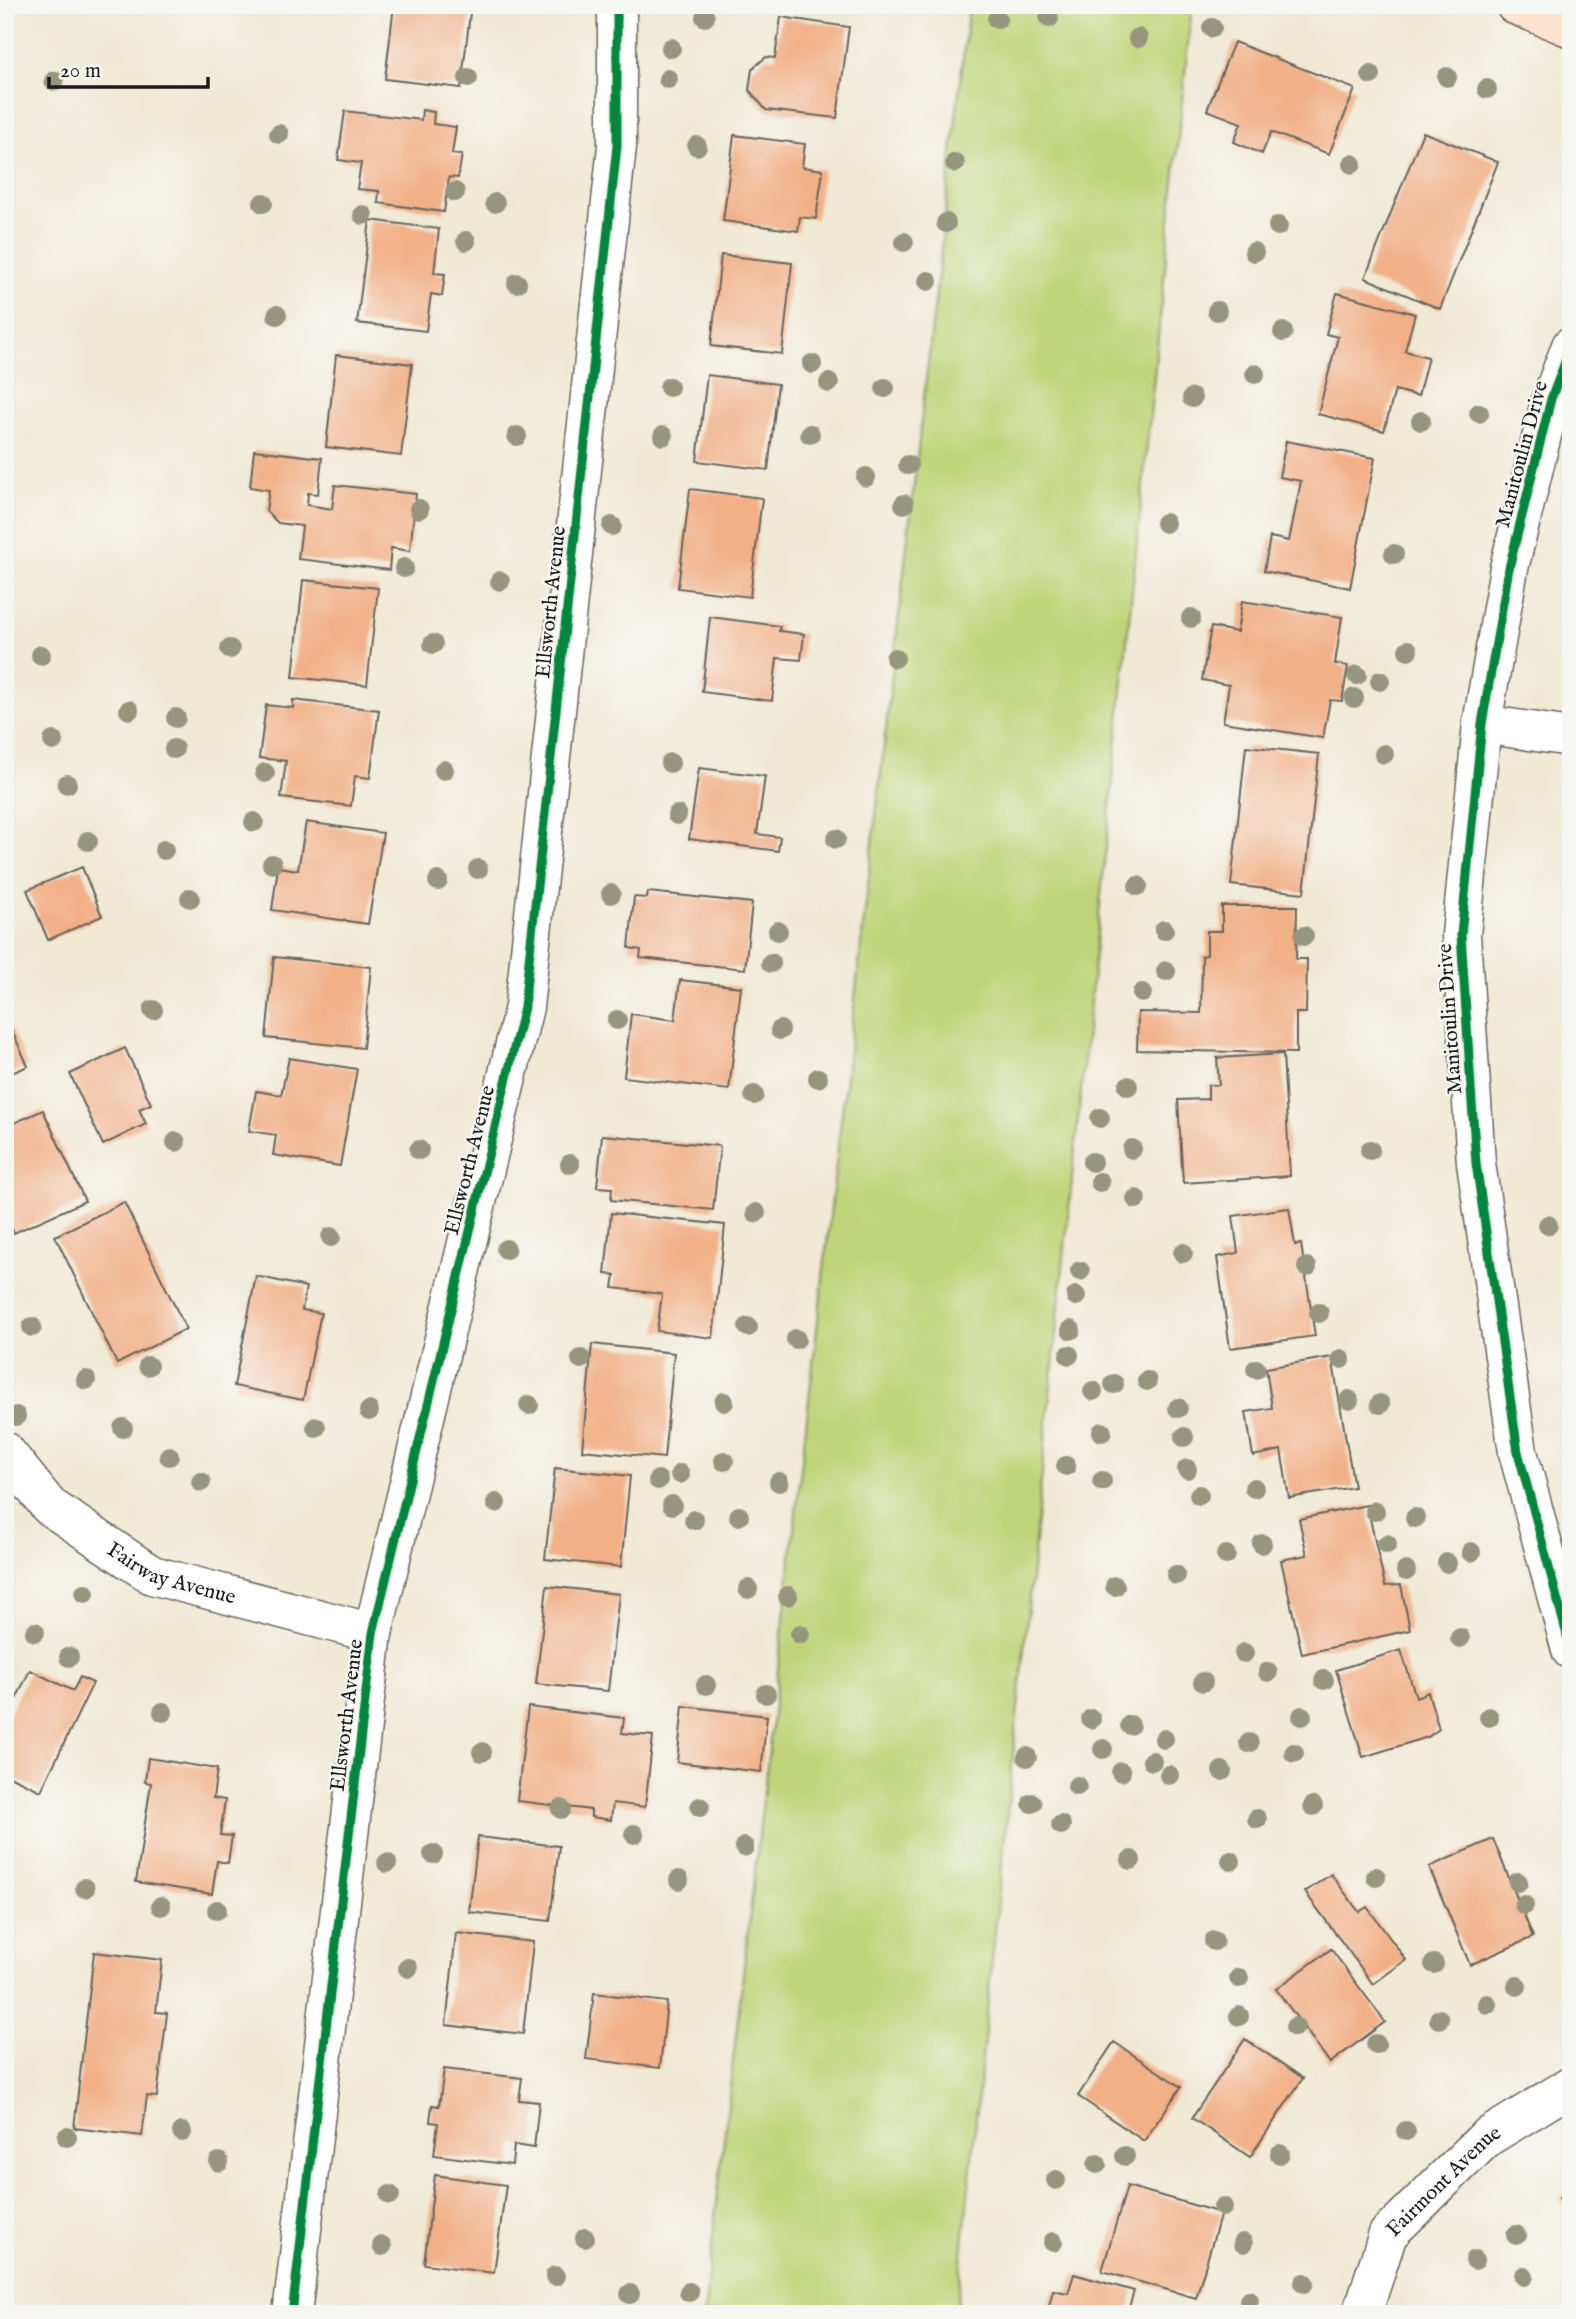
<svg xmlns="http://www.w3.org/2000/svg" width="1576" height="2319" font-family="'IM FELL English',serif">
<rect width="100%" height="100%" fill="#f6f6f2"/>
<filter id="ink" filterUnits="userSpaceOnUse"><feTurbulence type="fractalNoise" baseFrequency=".0143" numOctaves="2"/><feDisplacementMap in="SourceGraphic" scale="14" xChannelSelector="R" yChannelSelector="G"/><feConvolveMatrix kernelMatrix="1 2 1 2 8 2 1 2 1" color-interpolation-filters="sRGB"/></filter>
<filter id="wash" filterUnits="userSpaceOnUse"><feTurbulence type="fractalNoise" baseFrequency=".00686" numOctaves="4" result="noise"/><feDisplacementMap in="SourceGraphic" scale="28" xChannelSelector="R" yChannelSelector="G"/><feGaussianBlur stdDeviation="1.57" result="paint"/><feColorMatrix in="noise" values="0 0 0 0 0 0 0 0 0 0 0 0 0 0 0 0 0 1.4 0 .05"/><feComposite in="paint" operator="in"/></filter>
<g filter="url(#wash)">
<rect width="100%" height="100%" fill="#f0e9d4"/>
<polygon fill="#bfd478" stroke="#6e784a" stroke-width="2" points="969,5 1192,5 956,2314 704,2314"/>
<g id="blocks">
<g fill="#f2b087">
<polygon points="394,5 471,5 461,88 385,79"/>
<polygon points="781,17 849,27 837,118 766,110 749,90 752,69 766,57 775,58"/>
<polygon points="1234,42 1355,89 1329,154 1271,132 1262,154 1234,142 1241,123 1207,110"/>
<polygon points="422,110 434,112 433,124 456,127 452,154 462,155 458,178 449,177 444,212 378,203 379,191 357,189 361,163 338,160 345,111 421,120"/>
<polygon points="1423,132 1498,162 1440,309 1365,278"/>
<polygon points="734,135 805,144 802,167 823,170 816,219 800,217 798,231 723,221"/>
<polygon points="370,220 439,229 434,273 445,274 442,296 431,294 426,331 357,323"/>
<polygon points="721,255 792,263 782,354 711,346"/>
<polygon points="1337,293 1415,314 1405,351 1428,357 1418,396 1395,390 1384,431 1318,414 1338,337 1326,334"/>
<polygon points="336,355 412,364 401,456 326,447"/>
<polygon points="707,375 778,384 768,470 697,461"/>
<polygon points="1286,441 1375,458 1350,588 1264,571 1270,537 1289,541 1301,481 1279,477"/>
<polygon points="254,450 322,458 318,494 308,493 307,505 332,509 335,485 416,494 410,551 391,548 389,570 298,559 302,526 278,523 266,511 269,490 250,487"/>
<polygon points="690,489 762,498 750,597 678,588"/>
<polygon points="303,580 378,588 367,685 293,677"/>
<polygon points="1242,601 1342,617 1335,664 1348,666 1342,701 1330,700 1323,738 1223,722 1229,685 1202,680 1211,627 1237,632"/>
<polygon points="710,617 780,626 779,631 804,634 801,660 777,658 772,701 702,692"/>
<polygon points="293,700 379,710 370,778 355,776 351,806 281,798 286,761 259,758 266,705 293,708"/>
<polygon points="1246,746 1319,754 1304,893 1231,885"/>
<polygon points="699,768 765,776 757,834 780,837 778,851 689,839"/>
<polygon points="306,822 383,833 368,924 272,910 278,867 298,870"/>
<polygon points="82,867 102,916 48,940 27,890"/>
<polygon points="648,892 752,903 745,969 640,958 641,950 629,948 634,897 647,898"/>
<polygon points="1222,906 1297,906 1296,959 1307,959 1306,1013 1296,1013 1296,1053 1137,1050 1138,1012 1201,1013 1202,956 1207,955 1207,931 1222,931"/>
<polygon points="274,957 371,967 363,1048 266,1038"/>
<polygon points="680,980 741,987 729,1090 624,1077 631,1014 675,1020"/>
<polygon points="5,1015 28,1066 5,1076"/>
<polygon points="125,1048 151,1104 139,1109 146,1124 103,1145 70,1074"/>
<polygon points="1283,1054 1290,1176 1183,1183 1178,1100 1208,1099 1208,1085 1219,1085 1217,1058"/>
<polygon points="289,1058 357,1069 340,1166 273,1155 276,1135 249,1131 256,1091 281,1095"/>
<polygon points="43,1110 85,1201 14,1233 5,1213 5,1127"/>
<polygon points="602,1135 720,1146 713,1210 611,1200 612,1188 597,1187"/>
<polygon points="124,1202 186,1329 117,1364 55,1236"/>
<polygon points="1289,1208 1295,1245 1301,1244 1315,1336 1230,1348 1217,1257 1238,1253 1233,1216"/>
<polygon points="611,1213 725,1225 713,1338 657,1331 662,1294 613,1288 615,1275 605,1274"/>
<polygon points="256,1276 306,1287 302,1310 321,1313 303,1400 234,1386"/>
<polygon points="592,1344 674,1353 664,1458 582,1450"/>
<polygon points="1332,1357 1354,1487 1289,1498 1281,1450 1253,1456 1246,1412 1272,1408 1266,1368"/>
<polygon points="555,1468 630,1476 621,1567 545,1559"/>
<polygon points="1367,1505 1385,1586 1401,1585 1410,1630 1302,1654 1281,1560 1307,1555 1299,1519"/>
<polygon points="547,1586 619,1594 608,1691 536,1684"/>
<polygon points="1401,1650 1416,1697 1428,1692 1439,1729 1428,1737 1363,1757 1336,1670"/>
<polygon points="30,1670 73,1691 80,1677 93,1683 41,1791 5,1774 5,1722"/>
<polygon points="683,1706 767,1716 761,1772 677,1762"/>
<polygon points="528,1707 624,1718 622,1733 653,1736 645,1807 613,1803 611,1820 591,1817 591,1810 517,1801"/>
<polygon points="148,1758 217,1769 213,1798 225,1800 220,1835 232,1836 228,1863 217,1861 212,1894 136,1882 151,1783 145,1782"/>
<polygon points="478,1837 559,1846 550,1921 469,1912"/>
<polygon points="1493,1839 1533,1937 1470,1965 1429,1867"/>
<polygon points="1331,1874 1359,1912 1367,1907 1406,1960 1373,1984 1305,1892"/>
<polygon points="456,1933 533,1942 523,2034 446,2025"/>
<polygon points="1331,1949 1385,2022 1330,2063 1276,1989"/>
<polygon points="94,1952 162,1960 156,2012 167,2013 157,2097 147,2096 142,2136 74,2128"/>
<polygon points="594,1993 667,2002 660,2068 586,2059"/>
<polygon points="1245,2039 1303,2078 1250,2157 1192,2118"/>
<polygon points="1114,2042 1181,2087 1144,2141 1078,2096"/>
<polygon points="444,2069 522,2078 519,2100 539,2102 534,2148 514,2145 512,2165 434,2155 438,2123 430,2122 432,2105 439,2106"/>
<polygon points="435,2175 506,2185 494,2273 424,2264"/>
<polygon points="1127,2186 1221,2213 1196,2298 1102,2271"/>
<polygon points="1571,2190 1571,2217 1559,2198"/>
<polygon points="1074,2274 1134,2291 1127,2314 1047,2314 1053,2290 1068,2293"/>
</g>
</g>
</g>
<g filter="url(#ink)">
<use href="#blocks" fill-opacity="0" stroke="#66645c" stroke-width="2"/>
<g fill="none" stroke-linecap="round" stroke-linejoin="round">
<defs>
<g id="street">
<polyline points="1571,346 1551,399 1509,568 1482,724 1461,935 1476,1163 1518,1452 1571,1650"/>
<polyline points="1482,724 1571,737"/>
<path id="s1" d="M5,1451l44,55 103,69 221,58"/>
<polyline points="292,2314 373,1633 524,1007 617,146 617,5"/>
<path id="s2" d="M1362,2314l26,-80 98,-96 85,-52"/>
</g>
<polyline id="secondary" points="1515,5 1571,28"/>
</defs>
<use href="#street" stroke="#66645c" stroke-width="41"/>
<use href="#secondary" stroke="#66645c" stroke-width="41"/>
<use href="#street" stroke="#fff" stroke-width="38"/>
<use href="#secondary" stroke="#fde4d0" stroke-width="38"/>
<defs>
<g id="cycleway">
<polyline points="1571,346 1551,399 1509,568 1482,724 1461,935 1476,1163 1518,1452 1571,1650"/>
<polyline points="292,2314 373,1633 524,1007 617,146 617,5"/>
</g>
</defs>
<use href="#cycleway" stroke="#f6f6f2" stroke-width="13"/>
<use href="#cycleway" stroke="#00873e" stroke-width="9"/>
</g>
<g fill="#96967e">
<circle cx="705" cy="17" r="10"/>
<circle cx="1049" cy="18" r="10"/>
<circle cx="997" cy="19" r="10"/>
<circle cx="1212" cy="28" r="10"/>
<circle cx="1138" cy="38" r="10"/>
<circle cx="671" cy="48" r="10"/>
<circle cx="1371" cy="75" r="10"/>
<circle cx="1447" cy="77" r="10"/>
<circle cx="468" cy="78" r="10"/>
<circle cx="668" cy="79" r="10"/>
<circle cx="54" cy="81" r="10"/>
<circle cx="1487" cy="89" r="10"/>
<circle cx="279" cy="134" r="10"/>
<circle cx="697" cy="146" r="10"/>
<circle cx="955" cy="163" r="10"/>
<circle cx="1352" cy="164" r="10"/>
<circle cx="455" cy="192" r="10"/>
<circle cx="263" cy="203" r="10"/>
<circle cx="495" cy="203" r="10"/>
<circle cx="363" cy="215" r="10"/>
<circle cx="946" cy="223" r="10"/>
<circle cx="1278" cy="226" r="10"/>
<circle cx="466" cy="241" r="10"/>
<circle cx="904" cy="242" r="10"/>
<circle cx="1254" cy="252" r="10"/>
<circle cx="928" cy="281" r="10"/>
<circle cx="517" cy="283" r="10"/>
<circle cx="1217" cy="311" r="10"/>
<circle cx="277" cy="315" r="10"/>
<circle cx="1283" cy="332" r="10"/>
<circle cx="812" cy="364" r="10"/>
<circle cx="1255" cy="374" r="10"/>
<circle cx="829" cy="383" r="10"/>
<circle cx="669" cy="387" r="10"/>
<circle cx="885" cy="388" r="10"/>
<circle cx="1192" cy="398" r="10"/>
<circle cx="1479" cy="413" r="10"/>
<circle cx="1421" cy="421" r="10"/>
<circle cx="810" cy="434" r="10"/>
<circle cx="517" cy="436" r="10"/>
<circle cx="663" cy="436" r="10"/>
<circle cx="908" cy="465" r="10"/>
<circle cx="866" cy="477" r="10"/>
<circle cx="904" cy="504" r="10"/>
<circle cx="419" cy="509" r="10"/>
<circle cx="1165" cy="523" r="10"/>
<circle cx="612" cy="526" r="10"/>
<circle cx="1394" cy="554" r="10"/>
<circle cx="404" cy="568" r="10"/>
<circle cx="500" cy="581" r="10"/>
<circle cx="1191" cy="618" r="10"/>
<circle cx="433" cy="644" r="10"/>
<circle cx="230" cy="649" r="10"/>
<circle cx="1408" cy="650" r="10"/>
<circle cx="41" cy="655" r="10"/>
<circle cx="895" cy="658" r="10"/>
<circle cx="1357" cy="675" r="10"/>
<circle cx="1380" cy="681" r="10"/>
<circle cx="1354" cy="698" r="10"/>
<circle cx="129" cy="710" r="10"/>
<circle cx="176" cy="718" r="10"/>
<circle cx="53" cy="741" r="10"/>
<circle cx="174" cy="749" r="10"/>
<circle cx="1384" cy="754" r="10"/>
<circle cx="670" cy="763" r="10"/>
<circle cx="444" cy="770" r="10"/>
<circle cx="265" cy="773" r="10"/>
<circle cx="67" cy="784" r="10"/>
<circle cx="677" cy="815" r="10"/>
<circle cx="254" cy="822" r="10"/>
<circle cx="836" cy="839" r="10"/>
<circle cx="88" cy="841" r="10"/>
<circle cx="164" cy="850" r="10"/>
<circle cx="272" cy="864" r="10"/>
<circle cx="478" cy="869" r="10"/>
<circle cx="438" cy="881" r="10"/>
<circle cx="1138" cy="886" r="10"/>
<circle cx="611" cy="894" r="10"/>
<circle cx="190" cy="898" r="10"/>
<circle cx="1164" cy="930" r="10"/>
<circle cx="778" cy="931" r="10"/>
<circle cx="1304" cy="936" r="10"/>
<circle cx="771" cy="963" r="10"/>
<circle cx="1166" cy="971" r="10"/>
<circle cx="1142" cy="993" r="10"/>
<circle cx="153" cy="1010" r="10"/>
<circle cx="617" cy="1020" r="10"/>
<circle cx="780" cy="1030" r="10"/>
<circle cx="818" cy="1078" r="10"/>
<circle cx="1128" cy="1086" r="10"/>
<circle cx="754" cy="1095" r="10"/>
<circle cx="1100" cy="1118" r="10"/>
<circle cx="176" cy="1142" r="10"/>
<circle cx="1132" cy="1149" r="10"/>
<circle cx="419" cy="1150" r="10"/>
<circle cx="1370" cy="1150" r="10"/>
<circle cx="1092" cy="1162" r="10"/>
<circle cx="570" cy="1164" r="10"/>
<circle cx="1100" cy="1182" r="10"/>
<circle cx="1136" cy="1199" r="10"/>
<circle cx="756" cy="1213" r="10"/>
<circle cx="1548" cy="1225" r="10"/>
<circle cx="331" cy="1237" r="10"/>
<circle cx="506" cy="1249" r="10"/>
<circle cx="1183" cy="1253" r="10"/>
<circle cx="1307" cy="1267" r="10"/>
<circle cx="1080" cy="1271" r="10"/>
<circle cx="1076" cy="1296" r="10"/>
<circle cx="1319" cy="1313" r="10"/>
<circle cx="32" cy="1327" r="10"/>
<circle cx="748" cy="1327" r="10"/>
<circle cx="1071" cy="1330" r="10"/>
<circle cx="796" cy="1339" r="10"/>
<circle cx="1069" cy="1355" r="10"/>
<circle cx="581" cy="1359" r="10"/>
<circle cx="1341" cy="1359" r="10"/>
<circle cx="148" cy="1366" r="10"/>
<circle cx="1256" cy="1369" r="10"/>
<circle cx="86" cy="1380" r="10"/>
<circle cx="1147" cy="1381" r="10"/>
<circle cx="1114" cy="1384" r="10"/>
<circle cx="1093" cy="1391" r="10"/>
<circle cx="1349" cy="1400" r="10"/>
<circle cx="724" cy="1402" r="10"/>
<circle cx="1380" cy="1404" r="10"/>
<circle cx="529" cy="1405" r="10"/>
<circle cx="1178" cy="1408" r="10"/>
<circle cx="369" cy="1411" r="10"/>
<circle cx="16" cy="1416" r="10"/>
<circle cx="316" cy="1427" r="10"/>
<circle cx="123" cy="1428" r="10"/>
<circle cx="1102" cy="1432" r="10"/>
<circle cx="1184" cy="1437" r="10"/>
<circle cx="169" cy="1456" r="10"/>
<circle cx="724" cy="1461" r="10"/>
<circle cx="1066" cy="1466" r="10"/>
<circle cx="1187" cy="1469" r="10"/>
<circle cx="680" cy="1474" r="10"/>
<circle cx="658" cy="1480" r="10"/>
<circle cx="1102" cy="1481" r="10"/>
<circle cx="201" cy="1482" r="10"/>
<circle cx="779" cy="1482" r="10"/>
<circle cx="1254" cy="1488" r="10"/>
<circle cx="1199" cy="1495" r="10"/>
<circle cx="496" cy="1503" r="10"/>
<circle cx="672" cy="1505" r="10"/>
<circle cx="1375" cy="1511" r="10"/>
<circle cx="739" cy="1516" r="10"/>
<circle cx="1415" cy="1518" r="10"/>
<circle cx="694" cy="1520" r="10"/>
<circle cx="1262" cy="1544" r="10"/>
<circle cx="1387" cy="1544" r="10"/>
<circle cx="1471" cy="1552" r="10"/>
<circle cx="1226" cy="1555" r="10"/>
<circle cx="1447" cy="1563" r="10"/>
<circle cx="1406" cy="1571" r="10"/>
<circle cx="1176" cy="1575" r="10"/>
<circle cx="1115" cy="1586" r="10"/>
<circle cx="748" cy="1589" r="10"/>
<circle cx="85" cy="1593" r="10"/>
<circle cx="788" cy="1596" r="10"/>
<circle cx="35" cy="1632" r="10"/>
<circle cx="800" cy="1634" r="10"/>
<circle cx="1460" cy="1638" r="10"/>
<circle cx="1244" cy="1653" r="10"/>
<circle cx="69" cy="1657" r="10"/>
<circle cx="1268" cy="1672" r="10"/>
<circle cx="1324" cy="1680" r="10"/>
<circle cx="1203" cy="1682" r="10"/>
<circle cx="706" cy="1685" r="10"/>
<circle cx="766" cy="1694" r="10"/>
<circle cx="163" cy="1712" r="10"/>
<circle cx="1302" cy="1716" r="10"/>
<circle cx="1489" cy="1717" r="10"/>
<circle cx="1091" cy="1719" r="10"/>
<circle cx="1130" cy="1725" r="10"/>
<circle cx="1164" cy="1739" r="10"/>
<circle cx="1249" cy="1743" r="10"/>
<circle cx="1103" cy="1749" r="10"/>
<circle cx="482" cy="1752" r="10"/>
<circle cx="1294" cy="1753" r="10"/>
<circle cx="1027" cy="1757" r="10"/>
<circle cx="1152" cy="1761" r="10"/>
<circle cx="1222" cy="1771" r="10"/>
<circle cx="1121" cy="1772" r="10"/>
<circle cx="1169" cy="1775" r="10"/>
<circle cx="1077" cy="1786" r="10"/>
<circle cx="1032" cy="1803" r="10"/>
<circle cx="1313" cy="1806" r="10"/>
<circle cx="700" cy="1807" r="10"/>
<circle cx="561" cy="1809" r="10"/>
<circle cx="1257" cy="1819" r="10"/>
<circle cx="1061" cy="1825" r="10"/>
<circle cx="634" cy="1834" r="10"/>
<circle cx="744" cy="1847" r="10"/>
<circle cx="433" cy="1854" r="10"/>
<circle cx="1131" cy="1860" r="10"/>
<circle cx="1231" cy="1861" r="10"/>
<circle cx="387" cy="1863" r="10"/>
<circle cx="1376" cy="1877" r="10"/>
<circle cx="679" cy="1880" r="10"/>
<circle cx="1518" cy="1882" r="10"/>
<circle cx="85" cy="1888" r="10"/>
<circle cx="1524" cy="1905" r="10"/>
<circle cx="161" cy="1906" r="10"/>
<circle cx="217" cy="1910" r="10"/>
<circle cx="1214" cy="1941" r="10"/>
<circle cx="1434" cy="1964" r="10"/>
<circle cx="408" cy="1968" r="10"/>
<circle cx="1239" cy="1978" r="10"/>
<circle cx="1517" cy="1986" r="10"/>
<circle cx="1487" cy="2004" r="10"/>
<circle cx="1239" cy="2016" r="10"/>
<circle cx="1439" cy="2019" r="10"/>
<circle cx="1295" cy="2027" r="10"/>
<circle cx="1376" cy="2044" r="10"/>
<circle cx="1406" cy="2131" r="10"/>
<circle cx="182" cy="2132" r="10"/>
<circle cx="67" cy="2137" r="10"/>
<circle cx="1280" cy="2154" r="10"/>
<circle cx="1125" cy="2156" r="10"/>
<circle cx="219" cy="2162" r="10"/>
<circle cx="1097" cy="2164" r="10"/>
<circle cx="1056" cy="2180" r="10"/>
<circle cx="390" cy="2195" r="10"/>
<circle cx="1223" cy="2207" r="10"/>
<circle cx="1516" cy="2235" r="10"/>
<circle cx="585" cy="2238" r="10"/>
<circle cx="1053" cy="2242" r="10"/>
<circle cx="1243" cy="2243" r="10"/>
<circle cx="382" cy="2246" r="10"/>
<circle cx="1475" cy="2260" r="10"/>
<circle cx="555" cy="2276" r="10"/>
<circle cx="1524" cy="2276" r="10"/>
<circle cx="1304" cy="2283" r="10"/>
<circle cx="689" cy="2292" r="10"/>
<circle cx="630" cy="2294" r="10"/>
<circle cx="1249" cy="2300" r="10"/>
</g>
</g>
<g text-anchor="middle" stroke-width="5" stroke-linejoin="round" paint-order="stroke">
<g font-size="21" fill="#1c1c1c" stroke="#f6f6f2">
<text transform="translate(1521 454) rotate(-75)" y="7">Manitoulin Drive</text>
<text transform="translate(550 602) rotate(-84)" y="7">Ellsworth Avenue</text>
<text transform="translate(1449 1019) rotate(-94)" y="7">Manitoulin Drive</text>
<text transform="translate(469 1160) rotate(-76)" y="7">Ellsworth Avenue</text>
<text dy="7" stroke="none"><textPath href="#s1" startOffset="212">Fairway Avenue</textPath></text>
<text transform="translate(346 1715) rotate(-83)" y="7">Ellsworth Avenue</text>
<text dy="7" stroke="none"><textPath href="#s2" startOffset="161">Fairmont Avenue</textPath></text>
</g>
</g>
<rect width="1576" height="2319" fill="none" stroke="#f6f6f2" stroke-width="28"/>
<path d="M49 77v10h159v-10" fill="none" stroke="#1c1c1c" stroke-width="3.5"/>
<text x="60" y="77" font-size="21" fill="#1c1c1c" stroke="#f6f6f2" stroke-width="5" paint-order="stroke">20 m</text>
</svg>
